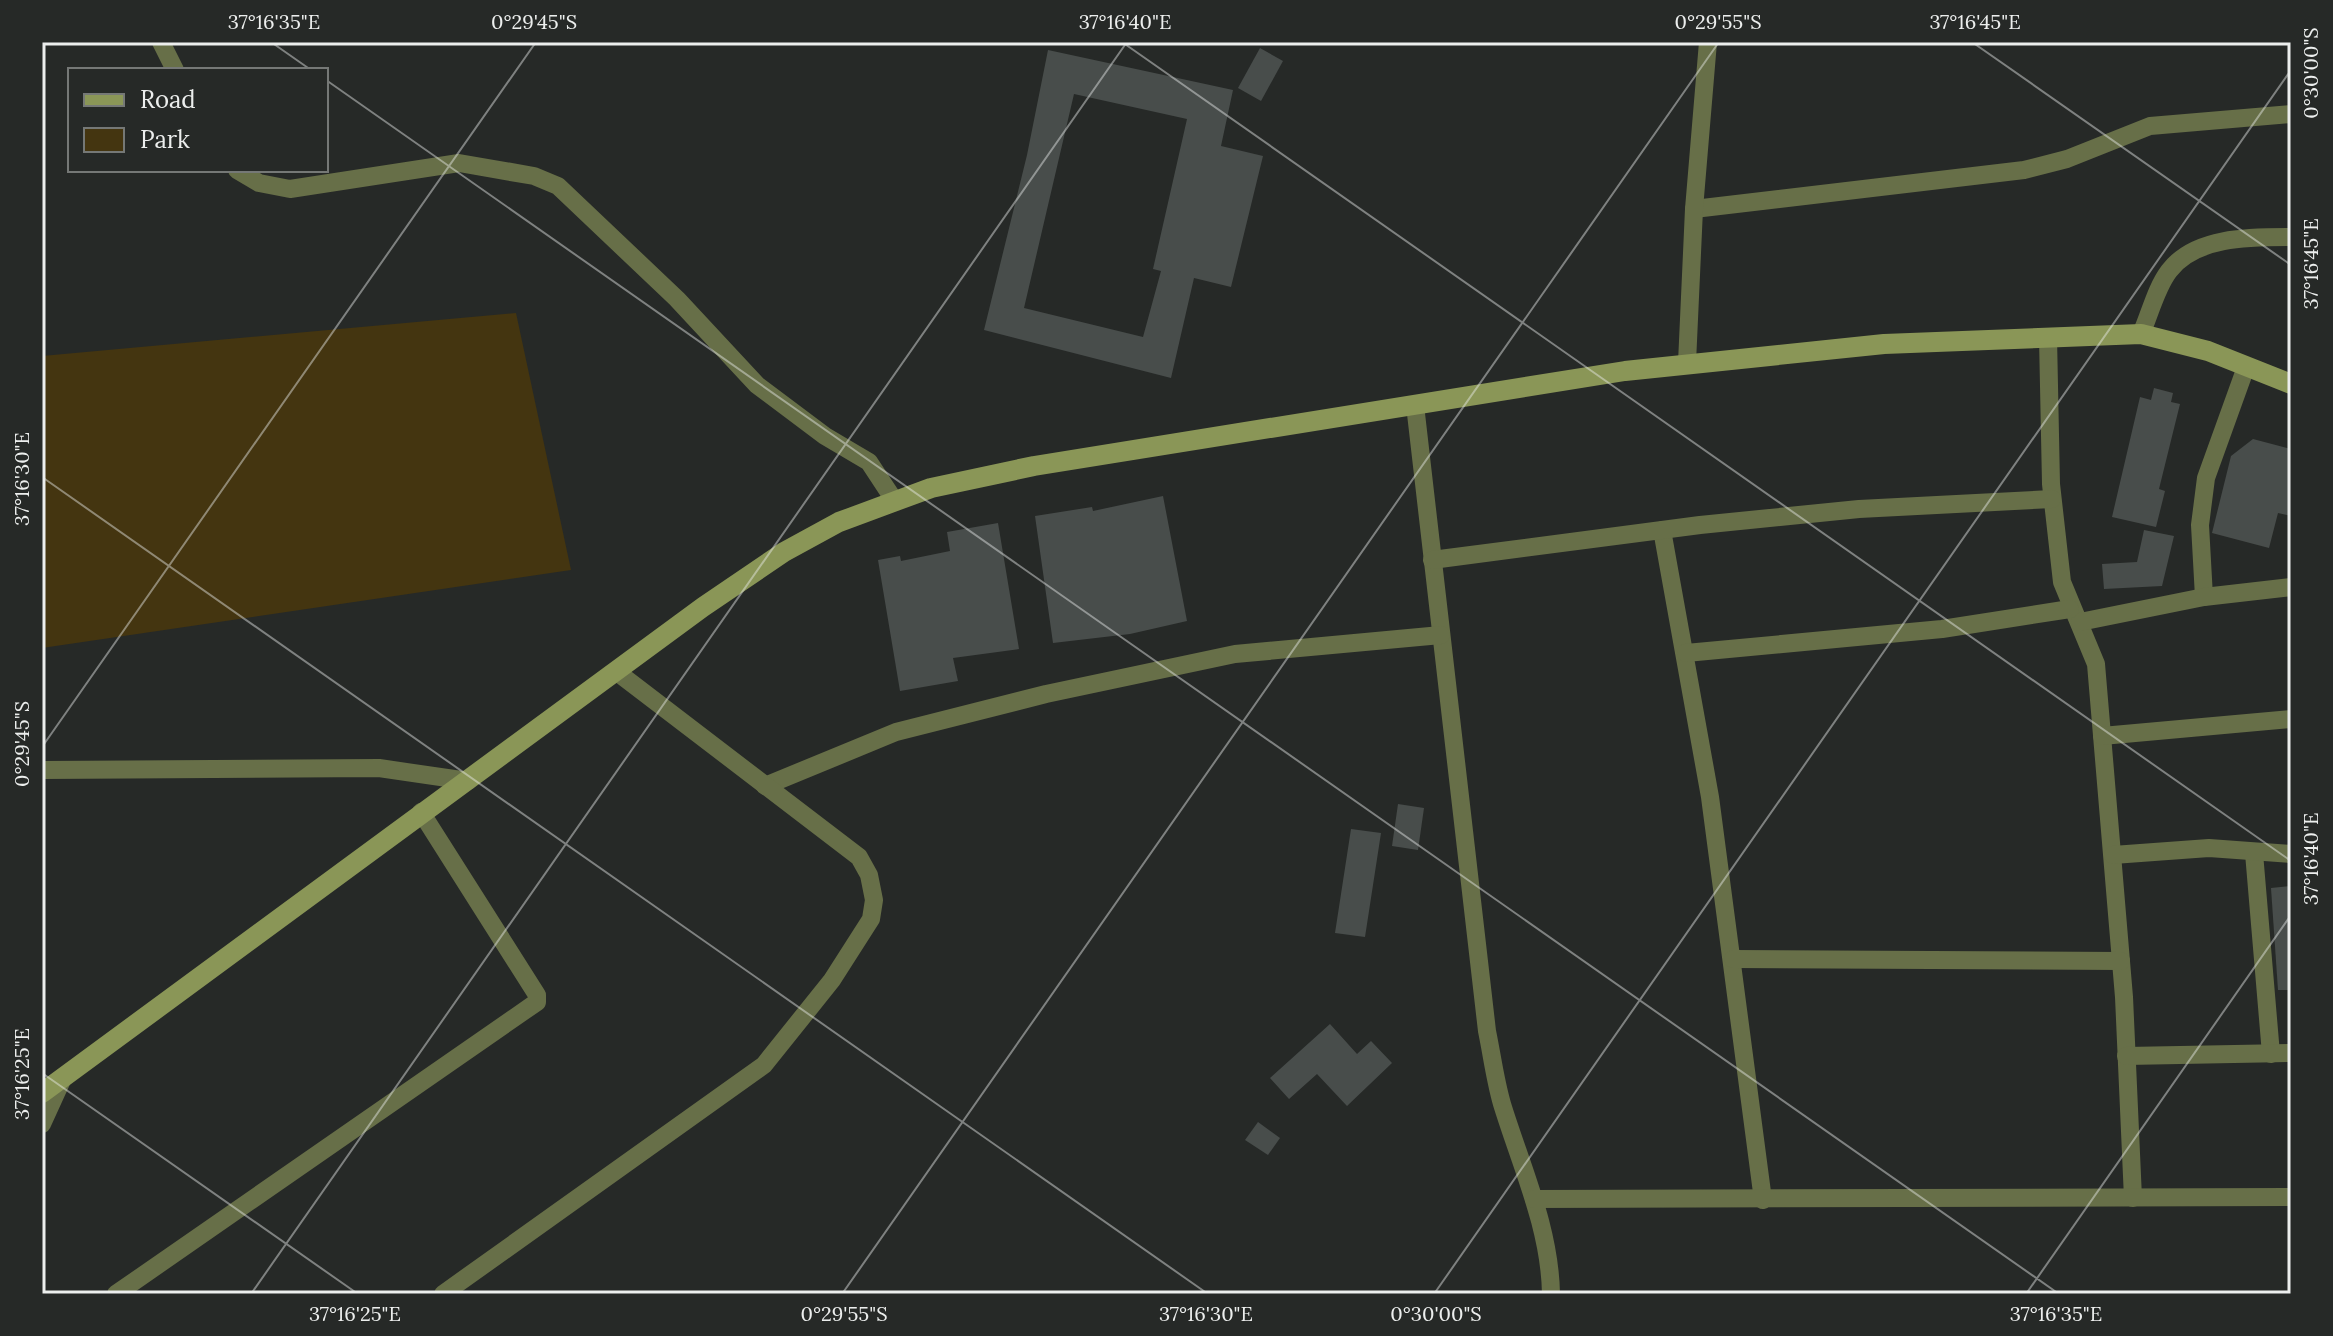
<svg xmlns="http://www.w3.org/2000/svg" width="2333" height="1336" font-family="Lora,serif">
<rect width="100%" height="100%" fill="#262927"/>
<polygon fill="#443510" points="516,313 571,570 42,648 42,356"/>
<g fill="#484d4b" fill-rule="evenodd">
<polygon points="1260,48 1283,61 1261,101 1238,88"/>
<path d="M1048,50l185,40 -12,56 42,10 -32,131 -37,-9 -23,100 -187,-48 43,-175zM1074,94l113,25 -34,150 8,2 -18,66 -119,-29z"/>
<polygon points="2154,388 2173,393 2171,402 2180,404 2159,489 2165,491 2156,527 2112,517 2140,397 2151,400"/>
<polygon points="2253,439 2291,449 2291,516 2278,513 2269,548 2212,533 2231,456"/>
<polygon points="1163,496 1187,621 1130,634 1053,643 1035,516 1092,507 1093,511"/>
<polygon points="998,523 1019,649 953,658 958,681 900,691 878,560 900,556 901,561 950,551 947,532"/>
<polygon points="2144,530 2174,536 2162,586 2104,589 2102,564 2137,562"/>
<polygon points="1398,804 1424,808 1418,850 1392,846"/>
<polygon points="1351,829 1381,833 1365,937 1335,933"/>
<polygon points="2291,886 2291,990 2278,990 2271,888"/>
<polygon points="1330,1024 1357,1054 1371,1041 1392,1063 1347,1106 1317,1074 1289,1099 1270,1078"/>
<polygon points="1258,1122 1280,1138 1268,1155 1245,1140"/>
</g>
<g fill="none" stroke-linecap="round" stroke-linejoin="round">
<g stroke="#676f48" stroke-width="18">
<polyline points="161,42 175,70"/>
<polyline points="237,170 259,183 290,189 459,163 534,176 558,186 677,299 757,385 825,436 869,462 894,500"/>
<polyline points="1694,209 2024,170 2067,159 2150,126 2291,114"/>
<path d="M2141,334c9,-20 15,-46 28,-63 26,-35 83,-34 122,-34"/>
<polyline points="2048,337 2051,484 2062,582 2096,664 2124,997 2133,1198"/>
<polyline points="1687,363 1694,209 1708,42"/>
<path d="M1415,405l72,626c5,24 8,49 15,73 19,62 48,124 49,190"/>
<polyline points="1662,530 1710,797 1763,1200"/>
<polyline points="1432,560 1700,525 1859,509 2052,499"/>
<polyline points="2204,597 2200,525 2206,478 2246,367"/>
<polyline points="2080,622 2204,597 2291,587"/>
<polyline points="1686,653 1942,629 2070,609"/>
<polyline points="2102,736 2291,719"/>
<polyline points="42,770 379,768 468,781"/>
<polyline points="765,786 896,732 1046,694 1235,654 1441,635"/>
<polyline points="2254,853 2271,1054"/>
<polyline points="2113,855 2209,848 2291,854"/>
<polyline points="1733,959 2121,961"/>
<polyline points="2126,1056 2291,1053"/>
<polyline points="42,1124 63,1078"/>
<polyline points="1534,1199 2291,1197"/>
<polyline points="116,1294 537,1002 537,995 421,812"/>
<polyline points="443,1294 764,1065 832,980 871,919 874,900 869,875 859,857 617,672"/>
</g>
<polyline stroke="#8a9657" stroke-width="20" points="42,1093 703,607 784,552 839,522 931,488 1034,466 1625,371 1884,344 2141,334 2208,351 2291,384"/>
</g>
<path fill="none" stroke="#eceeed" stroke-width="2" stroke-opacity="0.45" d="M271,42l40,28M1122,42l1169,819M1972,42l319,223M326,80l1733,1214M42,477l1166,817M42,747l494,-705M42,1073l316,221M251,1294l876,-1252M842,1294l877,-1252M1434,1294l857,-1224M2026,1294l265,-379"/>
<rect width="2333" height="1336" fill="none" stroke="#262927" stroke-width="88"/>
<rect x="68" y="68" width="260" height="104" fill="#262927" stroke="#757876" stroke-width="2"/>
<rect x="84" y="94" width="40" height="12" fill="#8a9657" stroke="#757876" stroke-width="2"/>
<text x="140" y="108" font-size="24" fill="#eceeed">Road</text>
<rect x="84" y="128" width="40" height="24" fill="#443510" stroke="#757876" stroke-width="2"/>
<text x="140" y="148" font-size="24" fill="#eceeed">Park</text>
<rect x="44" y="44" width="2245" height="1248" fill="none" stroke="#eceeed" stroke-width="3"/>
<g font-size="20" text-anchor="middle" fill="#eceeed">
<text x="274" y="29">37°16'35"E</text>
<text x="534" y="29">0°29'45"S</text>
<text x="1125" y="29">37°16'40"E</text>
<text x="1718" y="29">0°29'55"S</text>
<text x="1975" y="29">37°16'45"E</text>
<text transform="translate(2311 73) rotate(-90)" y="7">0°30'00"S</text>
<text transform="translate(2311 264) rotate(-90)" y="7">37°16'45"E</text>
<text transform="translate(22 479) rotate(-90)" y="7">37°16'30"E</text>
<text transform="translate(22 744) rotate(-90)" y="7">0°29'45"S</text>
<text transform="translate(2311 859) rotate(-90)" y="7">37°16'40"E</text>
<text transform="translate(22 1074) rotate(-90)" y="7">37°16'25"E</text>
<text x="355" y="1321">37°16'25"E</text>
<text x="844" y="1321">0°29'55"S</text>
<text x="1206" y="1321">37°16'30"E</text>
<text x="1436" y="1321">0°30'00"S</text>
<text x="2056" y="1321">37°16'35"E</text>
</g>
</svg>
